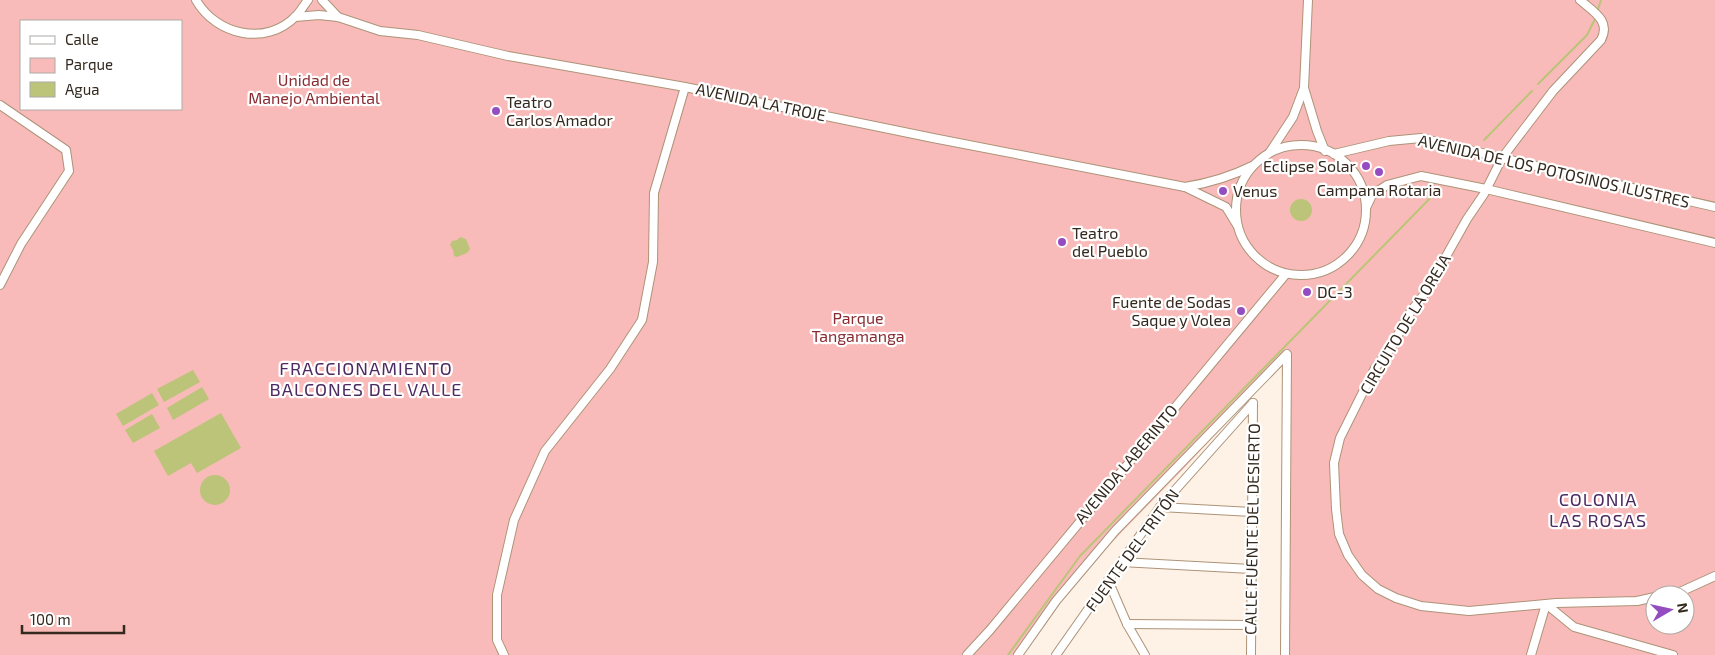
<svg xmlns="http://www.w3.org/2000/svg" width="1715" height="655" font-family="'Exo 2',sans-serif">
<rect width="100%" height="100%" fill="#fef2e7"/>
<path fill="#f9bbb9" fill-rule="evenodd" d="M0,0h1715v655h-433v-292l-95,102 -103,106 -64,84h-1020zM21,21h160v88h-160zM1655,595h30v30h-30z"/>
<g fill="#bbc479">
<circle cx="1301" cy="210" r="11"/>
<polygon points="460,237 466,239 470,249 467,253 457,257 454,256 453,250 450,245 452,241 457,240"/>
<polygon points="193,370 200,382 164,402 157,389"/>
<polygon points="202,387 209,399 173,420 167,408"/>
<polygon points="152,393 159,405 123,426 116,414"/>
<polygon points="221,413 241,448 197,473 191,463 168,476 154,451"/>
<polygon points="152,414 160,428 133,443 125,430"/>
<circle cx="215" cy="490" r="15"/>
</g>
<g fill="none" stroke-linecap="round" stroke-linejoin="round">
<g stroke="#bbc479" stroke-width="2">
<polyline points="1597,12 1601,0"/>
<polyline points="1538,84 1587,35 1596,17"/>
<polyline points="1484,140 1532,91"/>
<polyline points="1008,655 1080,556 1441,187"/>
</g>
<defs>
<g id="minor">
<path d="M196,0c20,35 70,47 100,16 5,-5 8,-11 12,-16"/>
<polyline points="322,0 338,17"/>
<polyline points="1308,0 1304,88 1317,131 1325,151"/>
<path d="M1580,0c14,12 31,21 21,40l-48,51 -51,67 -18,36 -17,25 -41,73 -15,19 -19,35 -17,22 -35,70 -6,25 2,46 3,25 9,21 14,20 16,14 18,9 25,8 48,5 87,-8 81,-2 18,-4"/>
<polyline points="295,17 319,15 338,17 380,31 418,35 508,56 685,87 933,138 1185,187 1226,207 1237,225"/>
<polyline points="0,105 66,150 69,171 21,244 0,285"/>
<circle cx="1301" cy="210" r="65"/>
<polyline points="1270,152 1293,117 1304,88"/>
<polyline points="1334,154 1389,141 1421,138 1502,158 1715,207"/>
<path d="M1185,187c24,-4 45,-10 67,-21"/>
<polyline points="1366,208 1372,195 1387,185 1421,176 1486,189 1715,243"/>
<polyline points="1160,507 1252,512"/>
<polyline points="1121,562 1251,569"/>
<polyline points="1108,580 1127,624 1145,655"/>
<polyline points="1665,595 1680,592 1715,576"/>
<polyline points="1127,624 1251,625"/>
<polyline points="504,655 497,640 497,595 514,520 545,451 610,369 642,320 653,262 654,193 685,87"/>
<polyline points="967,655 990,630 1286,274"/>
<polyline points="1018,655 1056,601 1115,531 1287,354 1285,655"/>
<polyline points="1056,655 1160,507 1253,403"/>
<polyline points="1251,655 1253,403"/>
<polyline points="1531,655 1546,604 1574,627 1673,655"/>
</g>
</defs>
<use href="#minor" stroke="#ad9378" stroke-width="10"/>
<use href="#minor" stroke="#fff" stroke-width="8"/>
</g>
<g fill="#934dc0" stroke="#fff" stroke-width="2">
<circle cx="496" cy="111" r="5"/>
<circle cx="1366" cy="166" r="5"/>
<circle cx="1379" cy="172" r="5"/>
<circle cx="1223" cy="191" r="5"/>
<circle cx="1062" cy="242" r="5"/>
<circle cx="1307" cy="292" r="5"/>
<circle cx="1241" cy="311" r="5"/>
</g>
<g text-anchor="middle" stroke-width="4.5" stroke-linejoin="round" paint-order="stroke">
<g font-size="16" fill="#8a2b32" stroke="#fff">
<text x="314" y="86">Unidad de<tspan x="314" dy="18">Manejo Ambiental</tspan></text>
<text x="858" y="324">Parque<tspan x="858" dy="18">Tangamanga</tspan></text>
</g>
<g font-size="16" fill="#34291e" stroke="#fff" text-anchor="start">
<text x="506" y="108">Teatro<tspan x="506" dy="18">Carlos Amador</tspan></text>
<text x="1356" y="172" text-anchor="end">Eclipse Solar</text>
<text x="1379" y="196" text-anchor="middle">Campana Rotaria</text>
<text x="1233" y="197">Venus</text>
<text x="1072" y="239">Teatro<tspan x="1072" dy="18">del Pueblo</tspan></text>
<text x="1317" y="298">DC-3</text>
<text x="1231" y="308" text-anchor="end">Fuente de Sodas<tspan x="1231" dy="18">Saque y Volea</tspan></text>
</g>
<g font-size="16" fill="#34291e" stroke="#fff">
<text transform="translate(761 102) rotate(12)" y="6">AVENIDA LA TROJE</text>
<text transform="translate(1554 171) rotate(13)" y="6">AVENIDA DE LOS POTOSINOS ILUSTRES</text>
<text transform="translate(1405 324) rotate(-59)" y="6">CIRCUITO DE LA OREJA</text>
<text transform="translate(1126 464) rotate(-50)" y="6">AVENIDA LABERINTO</text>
<text transform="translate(1252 529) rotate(-89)" y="6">CALLE FUENTE DEL DESIERTO</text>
<text transform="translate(1132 550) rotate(-54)" y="6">FUENTE DEL TRITÓN</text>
</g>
<g font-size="18" letter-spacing="1" fill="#4c2a62" stroke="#fff">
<text x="366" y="375">FRACCIONAMIENTO<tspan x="366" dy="21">BALCONES DEL VALLE</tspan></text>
<text x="1598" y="506">COLONIA<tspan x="1598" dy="21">LAS ROSAS</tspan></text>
</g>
</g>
<rect x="20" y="20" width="162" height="90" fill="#ffffff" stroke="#aea9a5"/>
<rect x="30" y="36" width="25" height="8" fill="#ffffff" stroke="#aea9a5"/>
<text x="65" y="45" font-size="15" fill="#34291e">Calle</text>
<rect x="30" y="58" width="25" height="15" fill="#f9bbb9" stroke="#aea9a5"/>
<text x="65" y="70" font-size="15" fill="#34291e">Parque</text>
<rect x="30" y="82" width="25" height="15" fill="#bbc479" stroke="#aea9a5"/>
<text x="65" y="95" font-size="15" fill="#34291e">Agua</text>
<g transform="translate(1670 610) rotate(81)"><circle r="24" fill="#ffffff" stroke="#aea9a5"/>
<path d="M0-4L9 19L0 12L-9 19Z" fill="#934dc0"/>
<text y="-8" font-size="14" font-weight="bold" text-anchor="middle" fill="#34291e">N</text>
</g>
<path d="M22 625v8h102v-8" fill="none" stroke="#34291e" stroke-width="2.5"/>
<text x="30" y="625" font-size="15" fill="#34291e" stroke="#ffffff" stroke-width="4" paint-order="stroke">100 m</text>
</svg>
